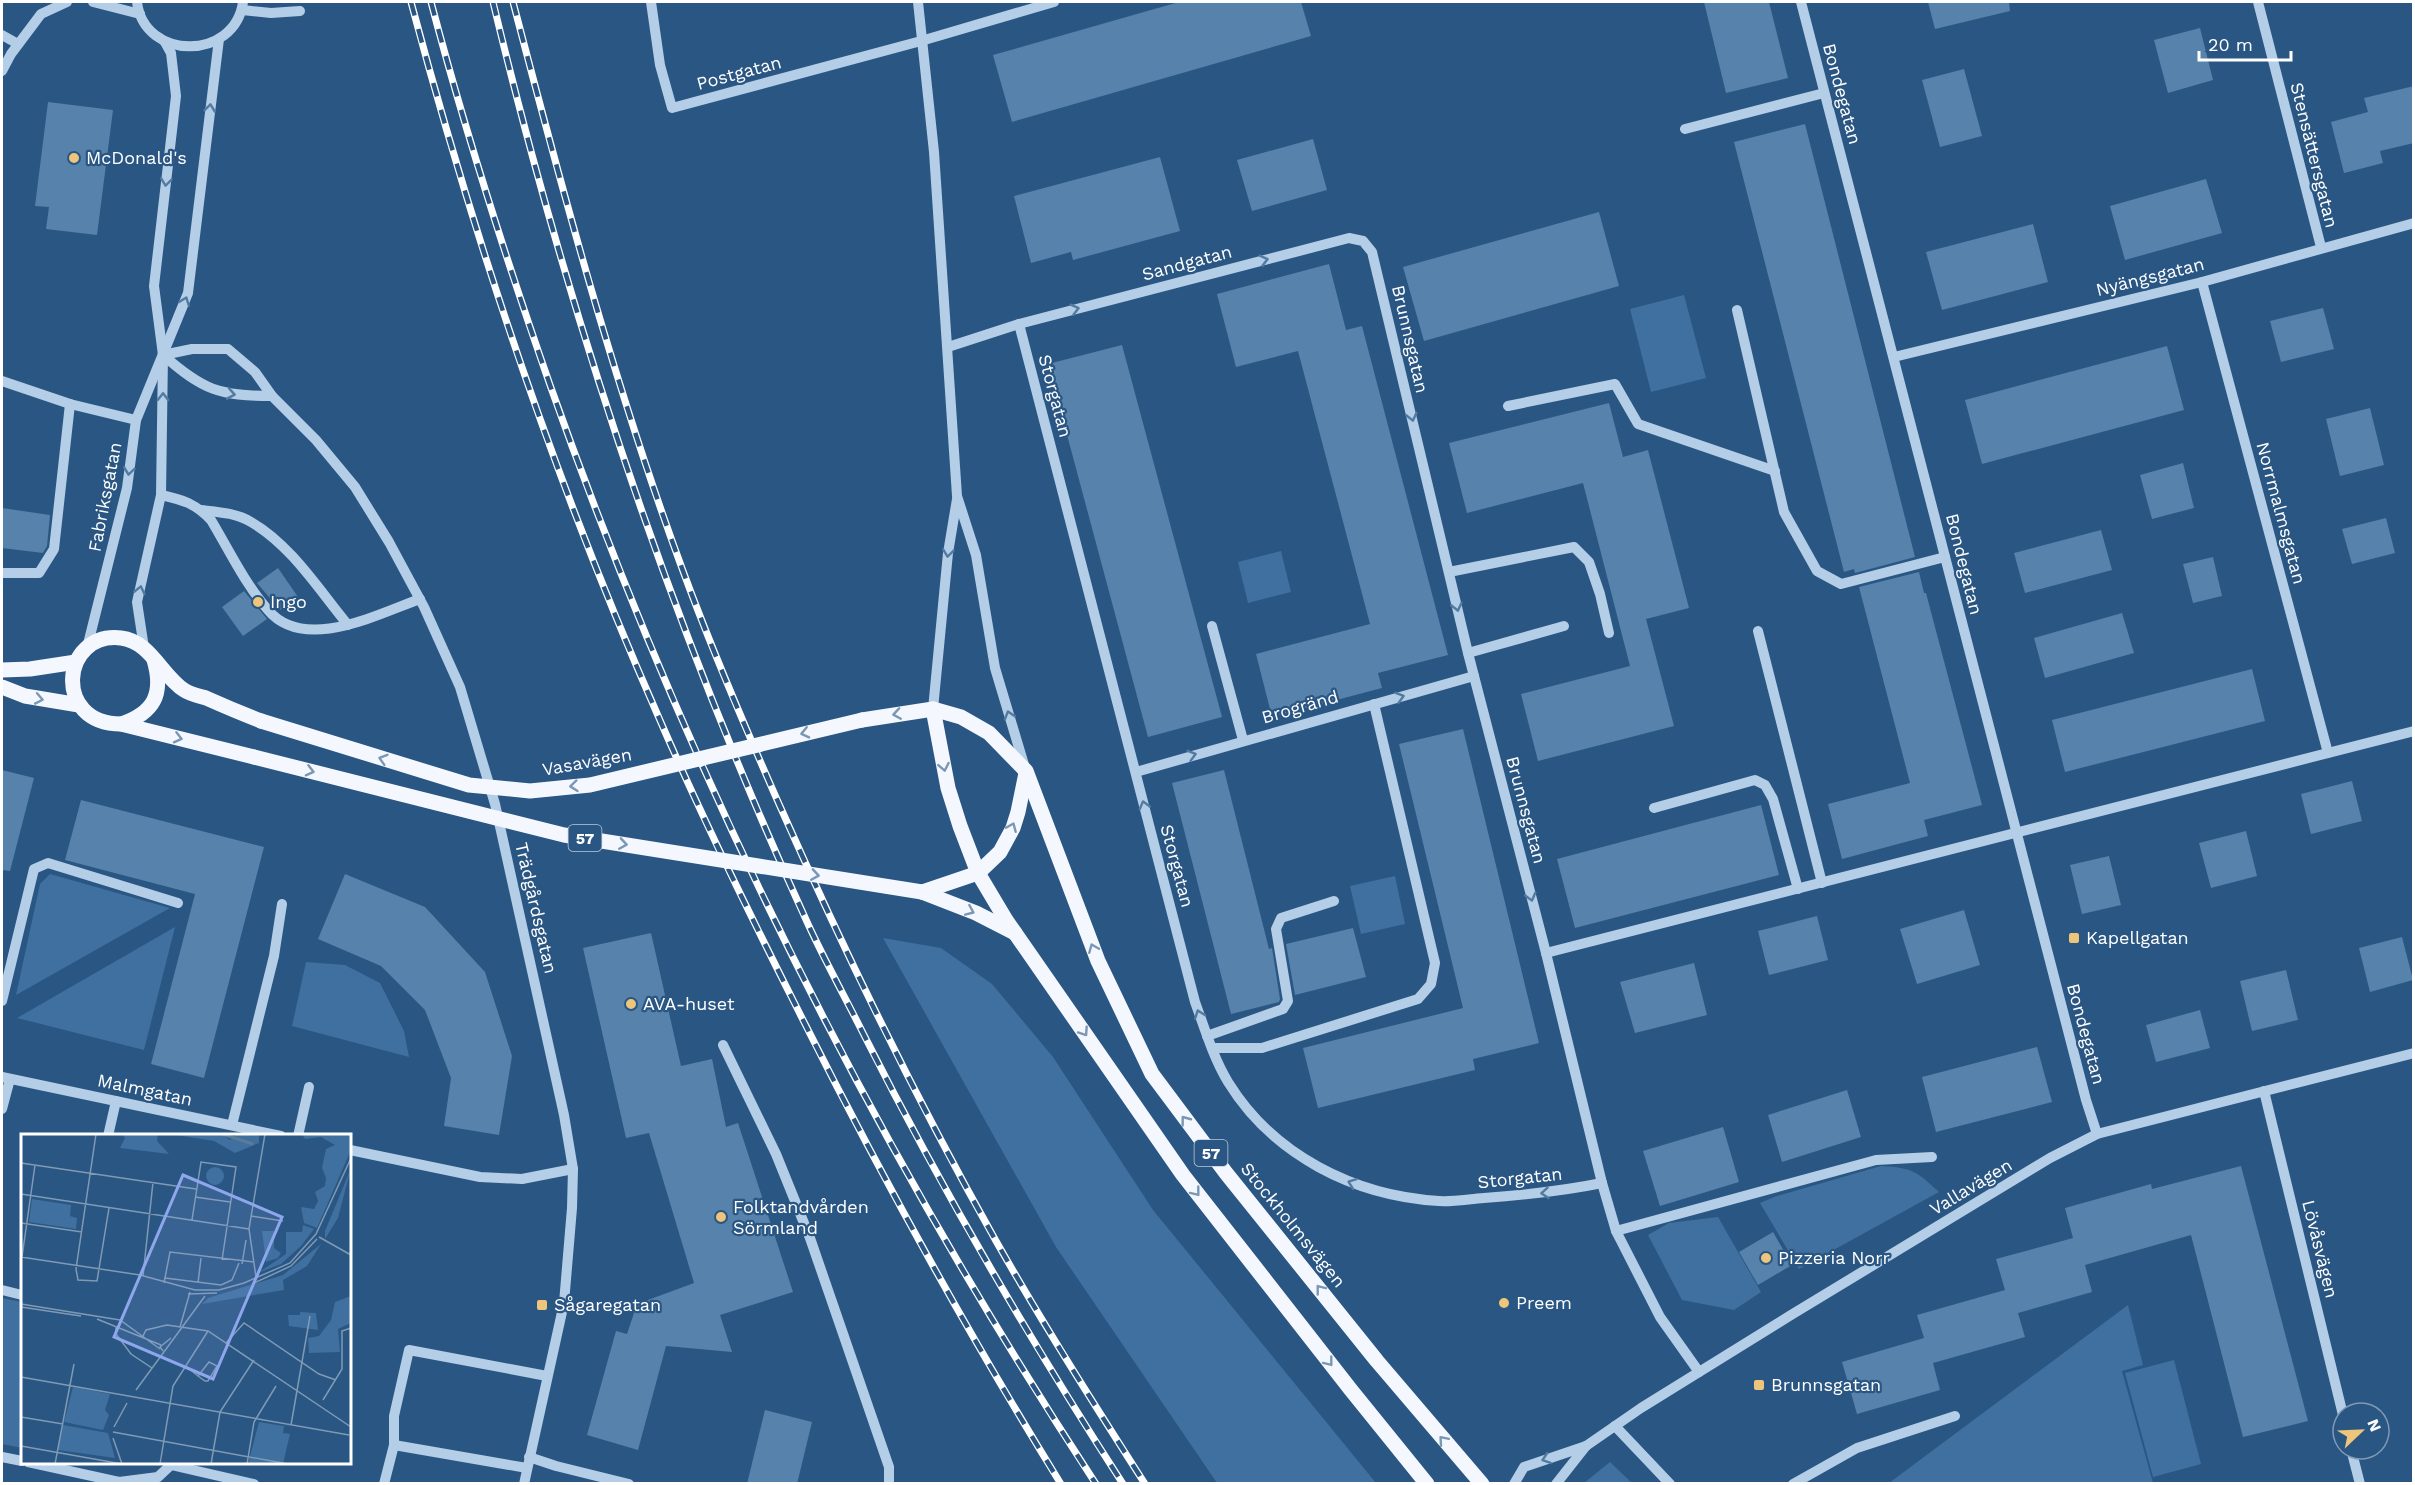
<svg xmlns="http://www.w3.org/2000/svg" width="2415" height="1485" font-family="'Work Sans',sans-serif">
<rect width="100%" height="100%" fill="#2a5683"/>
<g fill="#3f709f">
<polygon points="1684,295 1706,378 1651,392 1630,309"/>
<polygon points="1281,551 1291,592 1248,603 1238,562"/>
<polygon points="50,874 170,908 16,995 40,884"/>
<polygon points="1395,876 1405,924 1361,934 1350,886"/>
<polygon points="175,927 144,1050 17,1018"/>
<polygon points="883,938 941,948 992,984 1053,1057 1153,1210 1376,1483 1217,1483 1056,1247"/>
<polygon points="306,962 345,965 380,983 404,1031 409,1057 292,1026"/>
<path d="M1881,1166c32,2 35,5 58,26l-140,77 -39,-66 14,-6z"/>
<polygon points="1718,1217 1761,1292 1734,1310 1682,1300 1648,1235 1669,1223"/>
<polygon points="2,1298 22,1302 22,1448 2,1444"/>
<polygon points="2128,1305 2143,1365 2122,1371 2153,1483 1889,1483"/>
<polygon points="2174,1360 2201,1464 2153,1477 2125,1373"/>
<polygon points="1610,1462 1632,1483 1584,1483"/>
</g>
<g fill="#5682ac">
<polygon points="1179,2 1301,2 1311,36 1012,122 993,55"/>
<polygon points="1704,2 1769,2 1788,78 1726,93"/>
<polygon points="1928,2 2009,2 2010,11 1935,29"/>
<polygon points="2200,28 2213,80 2168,93 2154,40"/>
<polygon points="1964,69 1982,136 1940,147 1922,80"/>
<polygon points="2414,86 2414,143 2380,151 2383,163 2344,173 2331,122 2368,112 2364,98"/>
<polygon points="48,102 113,110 97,235 46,229 49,207 35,206"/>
<polygon points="1805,124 1915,557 1855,573 1854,569 1844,572 1734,142"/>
<polygon points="1313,139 1327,190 1252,211 1237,160"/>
<polygon points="1160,157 1180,231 1073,260 1071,252 1031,263 1014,196"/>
<polygon points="2206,179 2222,233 2125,260 2110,206"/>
<polygon points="1599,212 1619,286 1424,341 1403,267"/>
<polygon points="2033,224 2048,282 1942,310 1926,252"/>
<polygon points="1329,264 1346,330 1362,326 1448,655 1378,673 1382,688 1272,717 1256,654 1370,624 1298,351 1236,367 1217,294"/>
<polygon points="2323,308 2334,349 2281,362 2270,321"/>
<polygon points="1122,345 1222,717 1148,737 1048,364"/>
<polygon points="2167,346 2184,410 1982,464 1965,400"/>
<polygon points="1609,403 1623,457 1648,450 1689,608 1646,619 1674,726 1538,761 1521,694 1630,666 1583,483 1467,513 1449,443"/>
<polygon points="2370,408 2384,465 2340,476 2326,419"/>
<polygon points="2183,463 2194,508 2152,519 2140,475"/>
<polygon points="2,508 50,515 47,546 43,553 2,548"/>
<polygon points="2386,518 2395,553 2352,564 2342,529"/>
<polygon points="2101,530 2112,570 2025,593 2014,553"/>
<polygon points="2213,557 2222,596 2193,603 2183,564"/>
<polygon points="278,568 298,597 280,610 257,583"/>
<polygon points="1919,572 1924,593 1926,593 1982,805 1924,820 1928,836 1842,859 1828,804 1910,783 1859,587"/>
<polygon points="244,591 267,619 243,636 222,607"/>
<polygon points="2122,613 2134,653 2045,678 2034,638"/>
<polygon points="2252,669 2265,721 2065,772 2052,720"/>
<polygon points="1463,729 1539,1043 1473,1059 1475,1070 1318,1108 1303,1048 1463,1008 1399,744"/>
<polygon points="2,770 34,778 10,871 2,870"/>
<polygon points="1224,770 1269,949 1272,948 1280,999 1279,1002 1231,1014 1172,783"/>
<polygon points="2352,781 2362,821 2311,834 2301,794"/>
<polygon points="81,800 264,847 204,1078 151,1064 195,894 65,860"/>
<polygon points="1761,805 1779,875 1575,928 1557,859"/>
<polygon points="2246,831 2257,876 2211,888 2199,843"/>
<polygon points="2109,856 2121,905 2082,914 2070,865"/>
<polygon points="345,874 425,907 485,972 512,1056 499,1135 444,1126 451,1078 425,1010 381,966 318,939"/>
<polygon points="1964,910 1980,965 1917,984 1900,929"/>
<polygon points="1817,916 1828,960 1769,975 1758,931"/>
<polygon points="1353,928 1366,977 1295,995 1286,944"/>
<polygon points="651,933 681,1066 712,1059 726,1127 738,1123 793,1292 720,1315 732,1352 666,1346 638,1450 587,1435 616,1331 627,1334 637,1304 694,1283 649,1133 626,1138 583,948"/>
<polygon points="2402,937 2413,980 2370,992 2359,948"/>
<polygon points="1694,963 1707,1015 1635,1033 1620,982"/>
<polygon points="2286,970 2298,1020 2252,1031 2240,981"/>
<polygon points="2200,1010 2210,1048 2156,1062 2146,1025"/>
<polygon points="2037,1047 2052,1102 1936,1132 1922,1077"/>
<polygon points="1847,1090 1861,1137 1782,1162 1768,1115"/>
<polygon points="1723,1127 1739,1182 1660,1206 1643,1151"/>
<polygon points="2241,1166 2308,1421 2243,1437 2191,1235 2085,1265 2092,1292 2018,1313 2025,1337 1933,1363 1940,1390 1857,1414 1842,1362 1924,1338 1917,1315 2005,1290 1996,1259 2073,1238 2065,1208 2151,1184 2152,1189"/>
<polygon points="1773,1232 1792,1265 1758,1285 1739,1252"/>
<polygon points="765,1410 812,1422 797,1484 747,1484"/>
</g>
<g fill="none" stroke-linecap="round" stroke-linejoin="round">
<g stroke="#b3cee6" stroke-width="10">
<polyline points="93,2 140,14"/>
<path d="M137,2c7,59 98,59 106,0"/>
<polyline points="651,2 660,65 672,108 921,41 1054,2"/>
<polyline points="918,2 934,152 957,496 976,555 995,668 1025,768"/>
<polyline points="1801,2 2086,1100 2097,1134"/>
<polyline points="2258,2 2321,247"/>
<polyline points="242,10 271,13 300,11"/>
<polyline points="2,35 18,44"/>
<polyline points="2,71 11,54 41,14 67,2"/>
<polyline points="1685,129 1824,93"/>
<polyline points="2202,282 2328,753"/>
<polyline points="1737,310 1784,512 1817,571 1841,584 1945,557"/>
<path d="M1019,324l176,678c10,27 18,55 33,80 45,73 126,114 211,119 14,1 30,-2 45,-3 40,-3 79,-7 118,-15"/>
<polyline points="948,347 1019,324 1349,238 1363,241 1372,252 1468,653 1546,953 1602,1183 1616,1231 1660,1317 1699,1372"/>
<polyline points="163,355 192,349 228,349 255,372 272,396 316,440 355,487 389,542 424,607 460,687 495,804 564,1115 573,1169 572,1208 564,1303 524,1484"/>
<path d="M163,355c40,35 56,41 109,41"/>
<polyline points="1894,357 2202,282 2414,223"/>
<polyline points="2,381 70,404 136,420"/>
<polyline points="1508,406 1615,384 1638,424 1775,471"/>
<path d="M161,495c22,5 34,8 50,25 18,30 34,64 57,90 36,43 110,4 152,-11"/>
<path d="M201,510c17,2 35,3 50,12 40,23 68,68 97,103"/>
<polyline points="1449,572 1574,547 1589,562 1600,594 1609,633"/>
<polyline points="2,573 39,573 54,549 70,404"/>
<polyline points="1212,626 1243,740"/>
<polyline points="1758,631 1822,883"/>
<polyline points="87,648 127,488 136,420 188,293 219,39"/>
<polyline points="144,648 137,602 161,495 163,355 154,286 176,96 171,53 165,42"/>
<polyline points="1468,653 1564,626"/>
<polyline points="933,709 948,553 957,499"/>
<polyline points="1136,772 1474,676"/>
<polyline points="1654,808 1755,780 1765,785 1773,799 1798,889"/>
<polyline points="1546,953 2414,731"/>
<polyline points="2,1001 34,869 48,863 178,903"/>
<polyline points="1207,1036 1283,1009 1288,1001 1276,929 1281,918 1334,901"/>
<polyline points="723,1045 776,1154 810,1238 889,1467 889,1484"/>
<polyline points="1212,1048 1262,1048 1418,999 1431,984 1435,963 1374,704"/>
<polyline points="2,1077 281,1136"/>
<polyline points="2264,1091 2343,1415"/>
<polyline points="2,1109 10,1079"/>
<polyline points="232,1125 274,956 282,904"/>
<polyline points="108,1136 116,1101"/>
<polyline points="298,1136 309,1087"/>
<polyline points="350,1150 480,1177 522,1179 573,1169"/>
<polyline points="1616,1231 1876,1160 1932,1157"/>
<polyline points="2,1290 22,1295"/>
<polyline points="1615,1426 1670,1484"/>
<polyline points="394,1445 527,1468"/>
<polyline points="2351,1449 2360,1484"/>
<polyline points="2,1457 22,1461"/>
<polyline points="529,1457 556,1466 629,1484"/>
<polyline points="28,1462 119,1482 158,1477 174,1462"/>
<polyline points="171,1465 254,1484"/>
<polyline points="384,1484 394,1445 394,1416 409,1350 547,1376"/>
<polyline points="1514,1484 1524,1467 1586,1446 1641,1408 1791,1315 2050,1158 2097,1134 2414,1053"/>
<polyline points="1556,1484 1586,1446"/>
<polyline points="1793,1484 1857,1448 1955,1416"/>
</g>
<g stroke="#f4f8fe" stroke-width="15">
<polyline points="2,670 30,669 76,662"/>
<polyline points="2,687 25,696 79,705"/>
<polyline points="933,709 948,788 960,826 978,873 1006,920 1183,1175 1351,1390 1427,1484"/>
<polyline points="862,720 933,709 961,717 989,733 1026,771 1098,961 1152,1074 1226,1173 1377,1361 1482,1484"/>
<path d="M121,724c33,-11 43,-30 33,-64"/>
<path d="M254,757l-133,-33c-69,0 -60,-93 0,-86 29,3 41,38 63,52 6,4 15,6 22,8 18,8 37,16 55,23"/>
<polyline points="922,892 978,873 1000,852 1013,828 1018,812 1026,773"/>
<polyline points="922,892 976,913 1015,933"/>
</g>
<defs>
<g id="rail">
<path d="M411,2c65,244 146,485 248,716 42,97 89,193 137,288 81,162 169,323 265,478"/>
<path d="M431,2c34,129 75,257 119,383 137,387 321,756 546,1099"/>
<path d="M493,2c76,316 179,626 315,922 17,37 37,73 55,109 78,155 165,304 260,451"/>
<path d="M513,2c50,191 101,382 170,569 29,79 62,156 96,233 66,149 137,295 217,437 47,83 98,163 149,243"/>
</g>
</defs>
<use href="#rail" stroke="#fff" stroke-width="7"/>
<use href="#rail" stroke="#2a5683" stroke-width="4.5" stroke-dasharray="14" stroke-linecap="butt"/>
<g stroke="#f4f8fe" stroke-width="15">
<polyline points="261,721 469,785 530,791 590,785 862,720"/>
<polyline points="254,757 564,835 922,892"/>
</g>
</g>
<defs><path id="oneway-chevron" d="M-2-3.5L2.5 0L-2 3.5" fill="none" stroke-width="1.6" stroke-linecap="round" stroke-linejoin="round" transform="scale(1.5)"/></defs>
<g stroke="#537aa1">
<use href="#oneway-chevron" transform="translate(210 108) rotate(-83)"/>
<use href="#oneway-chevron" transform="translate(166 182) rotate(97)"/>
<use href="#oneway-chevron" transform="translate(1264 260) rotate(-15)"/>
<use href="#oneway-chevron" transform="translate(185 301) rotate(-69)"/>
<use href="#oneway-chevron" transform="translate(1075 309) rotate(-15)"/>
<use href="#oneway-chevron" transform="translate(231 394) rotate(10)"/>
<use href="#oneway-chevron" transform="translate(163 397) rotate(-89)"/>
<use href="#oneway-chevron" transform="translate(1412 417) rotate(77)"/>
<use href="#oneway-chevron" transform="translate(129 471) rotate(98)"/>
<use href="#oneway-chevron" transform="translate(948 553) rotate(97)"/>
<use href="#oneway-chevron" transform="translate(140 590) rotate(-77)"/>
<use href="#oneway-chevron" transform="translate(1457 607) rotate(77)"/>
<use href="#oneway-chevron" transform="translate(1400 697) rotate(-16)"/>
<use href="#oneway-chevron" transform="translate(1009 715) rotate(-107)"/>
<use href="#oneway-chevron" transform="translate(1192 755) rotate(-16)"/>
<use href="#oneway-chevron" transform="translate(1144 805) rotate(-105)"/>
<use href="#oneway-chevron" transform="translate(1531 897) rotate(75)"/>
<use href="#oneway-chevron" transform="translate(1199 1014) rotate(-110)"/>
<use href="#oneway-chevron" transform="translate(1352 1183) rotate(-160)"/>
<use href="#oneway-chevron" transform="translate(1545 1193) rotate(175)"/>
<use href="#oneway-chevron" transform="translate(1546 1459) rotate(161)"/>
</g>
<g stroke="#7b97b4">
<use href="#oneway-chevron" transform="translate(39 699) rotate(11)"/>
<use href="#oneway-chevron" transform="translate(897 714) rotate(171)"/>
<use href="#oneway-chevron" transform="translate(805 733) rotate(167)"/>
<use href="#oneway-chevron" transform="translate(178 738) rotate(14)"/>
<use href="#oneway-chevron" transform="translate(383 759) rotate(-163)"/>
<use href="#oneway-chevron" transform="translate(944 767) rotate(79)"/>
<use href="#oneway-chevron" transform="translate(310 771) rotate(14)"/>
<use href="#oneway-chevron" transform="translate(574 786) rotate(174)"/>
<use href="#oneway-chevron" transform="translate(1012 827) rotate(-67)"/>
<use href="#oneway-chevron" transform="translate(623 844) rotate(9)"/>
<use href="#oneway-chevron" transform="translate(815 875) rotate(9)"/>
<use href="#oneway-chevron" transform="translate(970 911) rotate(23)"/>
<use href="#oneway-chevron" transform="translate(1093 948) rotate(-112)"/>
<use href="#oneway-chevron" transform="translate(1084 1032) rotate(56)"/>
<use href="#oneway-chevron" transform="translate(1185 1120) rotate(-127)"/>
<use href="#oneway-chevron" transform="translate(1196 1192) rotate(52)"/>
<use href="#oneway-chevron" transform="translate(1320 1289) rotate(-128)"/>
<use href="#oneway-chevron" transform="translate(1329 1362) rotate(52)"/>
<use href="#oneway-chevron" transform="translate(1443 1440) rotate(-131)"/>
</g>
<g fill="#edc57b" stroke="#2a5683" stroke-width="2">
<circle cx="74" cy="158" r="6"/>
<circle cx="258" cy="602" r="6"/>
<rect x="2068" y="932" width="12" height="12" rx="3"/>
<circle cx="631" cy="1004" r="6"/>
<circle cx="721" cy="1217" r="6"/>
<circle cx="1766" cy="1258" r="6"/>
<circle cx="1504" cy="1303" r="6"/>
<rect x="536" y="1299" width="12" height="12" rx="3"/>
<rect x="1753" y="1379" width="12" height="12" rx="3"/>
</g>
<g text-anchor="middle" stroke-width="4.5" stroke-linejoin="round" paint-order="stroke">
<g fill="#2a5683" stroke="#bfccda" stroke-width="1.5">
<rect x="568.5" y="825" width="33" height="26" rx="4.5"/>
<rect x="1194.5" y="1140" width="33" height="26" rx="4.5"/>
</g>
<g font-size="16" font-weight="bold" fill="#fff">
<text x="585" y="844">57</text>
<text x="1211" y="1159">57</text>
</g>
<g font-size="18" fill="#fff" stroke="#2a5683">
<text transform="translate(739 73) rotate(-15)" y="6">Postgatan</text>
<text transform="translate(1842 94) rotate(75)" y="6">Bondegatan</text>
<text transform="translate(2314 155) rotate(76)" y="6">Stensättersgatan</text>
<text transform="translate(1187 263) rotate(-15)" y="6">Sandgatan</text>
<text transform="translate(2150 277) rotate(-14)" y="6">Nyängsgatan</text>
<text transform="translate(1410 339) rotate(77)" y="6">Brunnsgatan</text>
<text transform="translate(1055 396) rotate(75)" y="6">Storgatan</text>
<text transform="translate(105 497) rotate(-79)" y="6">Fabriksgatan</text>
<text transform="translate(2281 513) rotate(75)" y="6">Norrmalmsgatan</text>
<text transform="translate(1964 564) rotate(76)" y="6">Bondegatan</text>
<text transform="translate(1300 707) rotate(-16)" y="6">Brogränd</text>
<text transform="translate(587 762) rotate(-10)" y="6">Vasavägen</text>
<text transform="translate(1526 810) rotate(75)" y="6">Brunnsgatan</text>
<text transform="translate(1177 866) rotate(75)" y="6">Storgatan</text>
<text transform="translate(536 908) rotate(77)" y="6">Trädgårdsgatan</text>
<text transform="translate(2086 1034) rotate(75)" y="6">Bondegatan</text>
<text transform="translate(145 1090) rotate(12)" y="6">Malmgatan</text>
<text transform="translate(1520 1178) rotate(-6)" y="6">Storgatan</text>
<text transform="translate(1971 1187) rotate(-31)" y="6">Vallavägen</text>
<text transform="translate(1293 1225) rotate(51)" y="6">Stockholmsvägen</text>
<text transform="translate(2320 1249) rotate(76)" y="6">Lövåsvägen</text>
</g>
<g font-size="18" fill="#fff" stroke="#2a5683" text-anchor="start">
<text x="86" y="164">McDonald's</text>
<text x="270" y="608">Ingo</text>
<text x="2086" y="944">Kapellgatan</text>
<text x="643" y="1010">AVA-huset</text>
<text x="733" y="1213">Folktandvården<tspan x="733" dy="21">Sörmland</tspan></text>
<text x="1778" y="1264">Pizzeria Norr</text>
<text x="1516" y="1309">Preem</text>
<text x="554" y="1311">Sågaregatan</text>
<text x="1771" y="1391">Brunnsgatan</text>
</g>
</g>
<g transform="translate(21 1134)">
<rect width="330" height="330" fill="#2a5683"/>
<path d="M101,0h36l-1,7 12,13 -49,-6 5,-10zM149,0h51l9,6 7,-6h22v9l-24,10 -21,-12zM281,0h49v16l-34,78 -13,-5 -3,-16 13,2 4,-8 -3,-9 10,-6 1,-8 -4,-10 4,-19 9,-4 -14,-8 -16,2zM185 42a9 9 0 1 1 18 0a9 9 0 1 1-18 0ZM330,34l-13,50 -13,21v-8zM11,65l39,6 -1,11 7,2 -1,11 -47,-7zM282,91l11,4 -13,17 -20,18 -23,9 28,-19v-22h16zM241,97h12v17l7,5 -3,5 -12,4zM300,110l-14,22 -24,14 1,10 -82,14 6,-6 75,-23zM330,162v27l-13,6 2,23 -31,1 -1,-15 11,-2 12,-16 4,-18zM279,178l16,1 2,17 -29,-4 -1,-11h12zM52,253l37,7 -5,16 4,5 -6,15 -39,-8zM238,288l25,4 -1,7 7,1 -7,30h-35zM42,291l45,8 7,25 -57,-8z" fill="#3f709f"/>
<path fill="none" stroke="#5d7b9a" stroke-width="3" d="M201,0l31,10"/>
<path fill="none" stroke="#7f9ab5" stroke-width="1.5" d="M75,0l-20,135 2,11 19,1 12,-73M0,29l175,26M0,60l228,35M174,63l35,5M230,82l32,5M171,86l9,-58 35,5 -14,93M0,89l61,9M298,103l32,18M0,123l119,18 55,15M1,123l13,-92M221,130l4,-24M122,142l10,-94M235,143l-7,-48 16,-95M144,144l56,7 11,-5 7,-17M143,149l6,-31 84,10M177,149l3,-25M233,149l37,-17 26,-27M174,156h24l25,-7 46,-20 26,-29 35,-76M167,160l29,-1M0,170l99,16 40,29M0,173l60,9M76,185l64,26M95,192v8l15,20 21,14M159,193l10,-35M122,202l3,-6 21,-5 41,6 143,96M205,209l18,-20 75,51 17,6M142,217l-3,-4 11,-9M166,233l11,9 7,5h3l9,-15 -8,-4 -11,14M0,243l328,58M115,256l69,-94M302,266l19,-31v-38l9,-3M0,283l42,7M270,291l19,-109M93,293l13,-24M92,298l175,32M92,304l9,26M0,312l101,18M34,330l19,-100M139,330l13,-78 35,-55M190,330l9,-52 34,-52M226,330l7,-42 22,-36"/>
<path fill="#8ea6ec" fill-opacity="0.15" stroke="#8ea6ec" stroke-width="3" d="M162,41l99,42 -69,162 -99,-42z"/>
<rect width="330" height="330" fill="none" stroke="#fff" stroke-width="3"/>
</g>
<rect width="2415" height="1485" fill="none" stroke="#ffffff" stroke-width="6"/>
<g transform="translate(2361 1431) rotate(67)"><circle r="28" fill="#2a5683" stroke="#7f9ab5" stroke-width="1.5"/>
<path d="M0-4.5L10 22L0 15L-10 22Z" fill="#edc57b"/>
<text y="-9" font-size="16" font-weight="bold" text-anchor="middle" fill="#ffffff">N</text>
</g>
<path d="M2199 51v9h92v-9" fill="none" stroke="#ffffff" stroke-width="3"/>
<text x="2208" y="51" font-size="18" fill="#ffffff" stroke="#2a5683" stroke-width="4.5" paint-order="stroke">20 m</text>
</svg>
